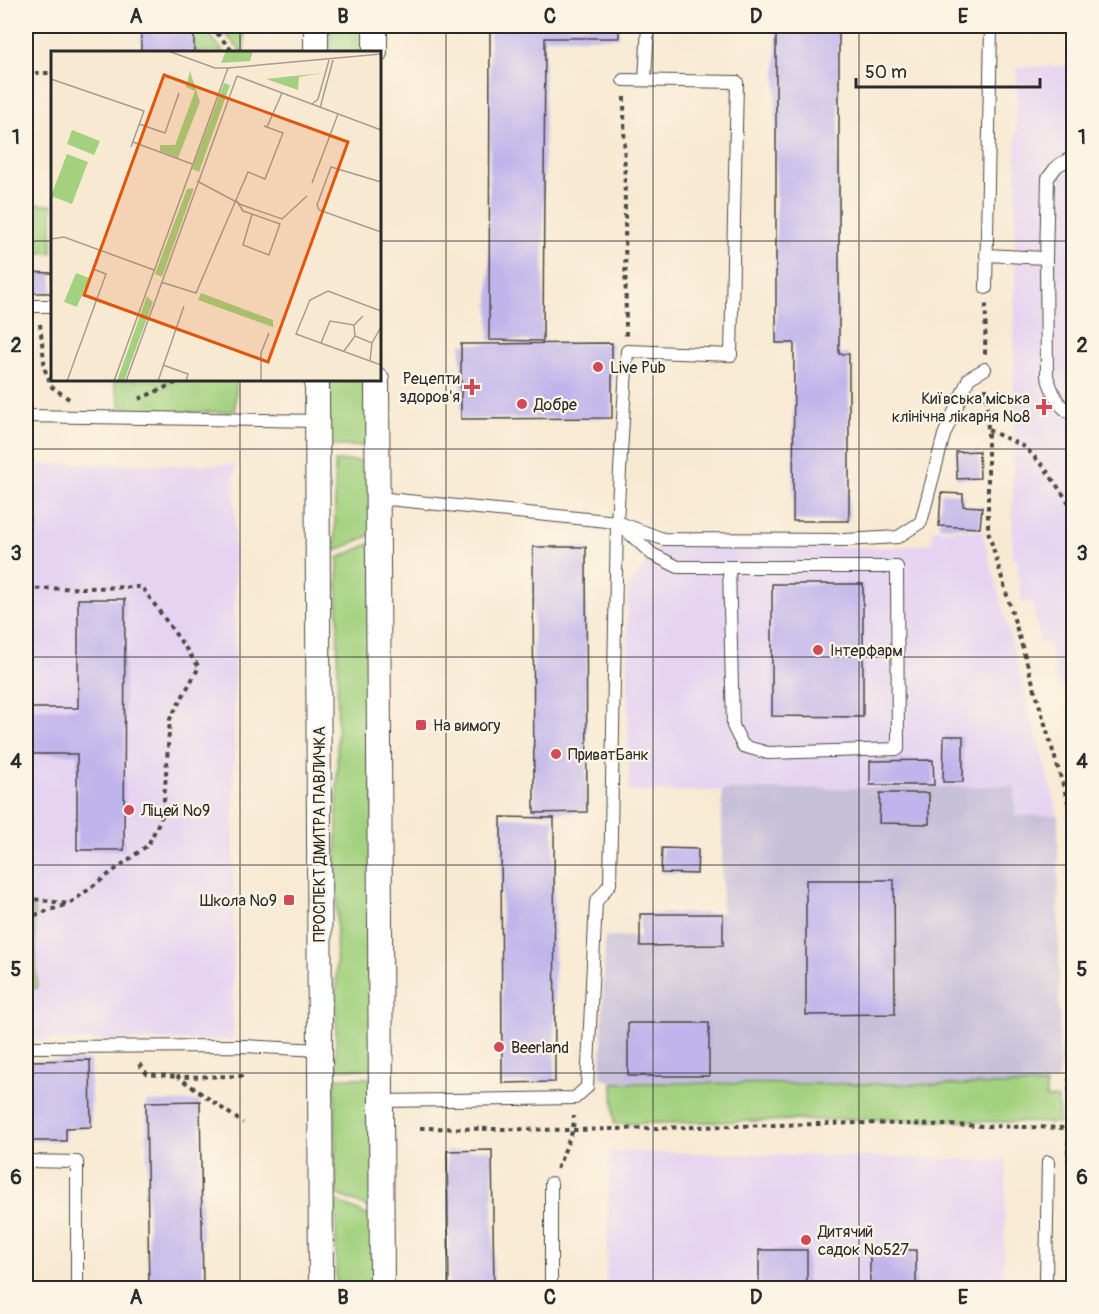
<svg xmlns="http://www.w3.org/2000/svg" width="1099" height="1314" font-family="Pangolin,sans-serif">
<rect width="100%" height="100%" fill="#fcf5e5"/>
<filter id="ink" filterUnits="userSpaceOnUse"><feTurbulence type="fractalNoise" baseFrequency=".0167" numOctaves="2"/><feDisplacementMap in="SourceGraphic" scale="12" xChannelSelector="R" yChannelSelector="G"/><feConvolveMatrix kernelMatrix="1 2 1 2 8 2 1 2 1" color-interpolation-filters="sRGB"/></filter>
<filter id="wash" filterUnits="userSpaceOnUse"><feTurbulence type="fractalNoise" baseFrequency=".008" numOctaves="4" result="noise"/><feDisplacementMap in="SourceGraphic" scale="24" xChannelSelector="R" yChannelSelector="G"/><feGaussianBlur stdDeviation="1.35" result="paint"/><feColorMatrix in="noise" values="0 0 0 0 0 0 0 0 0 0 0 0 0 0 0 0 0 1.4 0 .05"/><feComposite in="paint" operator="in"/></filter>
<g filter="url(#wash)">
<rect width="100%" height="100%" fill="#f8e9d2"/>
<g fill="#e5d3f1">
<polygon points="1073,66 1073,738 1066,688 1058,688 1049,643 1040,643 1032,601 1022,603 1017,560 1012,558 1017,67"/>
<polygon points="26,464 235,465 233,1040 26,1040"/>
<polygon points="932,529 982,531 1058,815 1015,816 1015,786 629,792 627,589 660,545 889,548 932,543"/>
<polygon points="610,1151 1006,1160 1003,1288 606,1288"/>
</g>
<polygon fill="#c7c0d9" points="1015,786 1015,816 1058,815 1060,1076 1058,1076 1058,1082 1046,1082 1046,1085 613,1083 601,1077 605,936 640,937 640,914 722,913 722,790"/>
<g fill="#a3d17f" stroke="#677e55" stroke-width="1.5">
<polygon points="194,26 202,26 224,52 194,52"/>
<polygon points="219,26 244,26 244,52 241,52"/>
<rect x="330" y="26" width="39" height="26"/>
<polygon points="26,204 52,205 52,253 26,252"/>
<polygon points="113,380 236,380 235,412 123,413"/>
<rect x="329" y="380" width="42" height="66"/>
<polygon points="335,461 377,461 375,533 335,551"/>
<polygon points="374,542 374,1069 336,1069 338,558"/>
<polygon points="26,909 34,909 37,988 26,988"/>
<polygon points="335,1078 375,1078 375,1210 336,1194"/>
<polygon points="613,1083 1046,1085 1046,1098 1058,1098 1059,1123 860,1119 614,1124"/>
<polygon points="336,1201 376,1219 375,1288 336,1288"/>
</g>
<g id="blocks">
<g fill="#bfb4eb">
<rect x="141" y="26" width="53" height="26"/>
<polygon points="490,26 619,26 619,38 545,38 543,341 489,340"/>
<polygon points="776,26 839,26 839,354 849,354 849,521 793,521 794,343 776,343"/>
<polygon points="26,272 52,273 52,293 26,293"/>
<polygon points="612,343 612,418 461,419 461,344"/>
<polygon points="979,451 980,478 957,479 956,452"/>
<polygon points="941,493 963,494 963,506 982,507 980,528 939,526"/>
<polygon points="533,547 586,547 587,812 534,813"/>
<polygon points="772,584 863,584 863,717 772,716"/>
<polygon points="78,599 125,599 124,850 77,850 77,754 26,754 26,708 78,708"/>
<polygon points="944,736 963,736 963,782 943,782"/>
<polygon points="933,760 934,785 870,785 870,761"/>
<polygon points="880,793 929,793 929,824 879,823"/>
<polygon points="501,817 554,818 555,1082 502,1083"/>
<polygon points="662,848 698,849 697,874 661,873"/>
<polygon points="806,880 894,880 895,1014 806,1015"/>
<polygon points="640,914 723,914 723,945 640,946"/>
<rect x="628" y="1023" width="81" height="53"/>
<polygon points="90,1060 91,1127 66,1128 66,1141 26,1141 26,1061"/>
<polygon points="200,1101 203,1288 149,1288 146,1102"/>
<polygon points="492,1150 494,1288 449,1288 447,1151"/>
<rect x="759" y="1250" width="48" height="38"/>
<rect x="870" y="1250" width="46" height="38"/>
</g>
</g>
</g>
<g filter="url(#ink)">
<use href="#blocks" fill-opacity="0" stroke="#4a4844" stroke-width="1.5"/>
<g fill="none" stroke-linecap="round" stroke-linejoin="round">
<defs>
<g id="lane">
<polyline points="645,80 648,26"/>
<path d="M1074,156l-17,10 -9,12 -2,80 1,118c6,17 10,31 27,39"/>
<polyline points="986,255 1046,258"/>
<polyline points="986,288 991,26"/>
<polyline points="26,306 52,306"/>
<polyline points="26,416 317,421"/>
<polyline points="378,498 617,522 663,539 845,540 898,537 921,522 944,435 969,378 985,369"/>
<polyline points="617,522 652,554 678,567 897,567 898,749 768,753 743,746 733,726 729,567"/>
<polyline points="26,1047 244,1046 320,1050"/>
<polyline points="382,1101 575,1098 587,1087 596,902 610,884 617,522 627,351 731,355 737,82 623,80"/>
<polyline points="26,1161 77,1162 77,1288"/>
<polyline points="1048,1162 1046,1281 1049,1288"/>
<polyline points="551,1288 551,1183"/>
</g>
<g id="street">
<polyline points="316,26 316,52"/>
<polyline points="375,26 375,52"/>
<polyline points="317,380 321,1288"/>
<polyline points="377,380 382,1288"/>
</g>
</defs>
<use href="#lane" stroke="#4a4844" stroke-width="14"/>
<use href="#street" stroke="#4a4844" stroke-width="26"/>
<g stroke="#4a4844" stroke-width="4" stroke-dasharray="4.5 4.5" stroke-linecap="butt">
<polyline points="211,26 233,52"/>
<polyline points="26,73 52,73"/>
<polyline points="624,97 626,336"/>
<polyline points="40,324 45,370 52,387 69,399"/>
<polyline points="985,354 986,304"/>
<polyline points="986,388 988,430 988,531 1073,819 1068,1160"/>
<polyline points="139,399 182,380"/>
<polyline points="988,430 1025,447 1044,467 1074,510"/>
<polyline points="26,898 69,904 148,845 163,814 170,719 199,667 142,587 27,589 30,452"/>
<polyline points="26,918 68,904"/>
<polyline points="139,1064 147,1074 178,1077"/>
<polyline points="243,1076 178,1077 243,1123"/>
<polyline points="420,1128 573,1130 860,1123 1068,1128 1068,1126"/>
<polyline points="557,1169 573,1130 574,1116"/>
</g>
<use href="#lane" stroke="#fff" stroke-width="12"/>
<use href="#street" stroke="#fff" stroke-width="24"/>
</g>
</g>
<path fill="none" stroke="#2b2b2b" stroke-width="1.5" stroke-opacity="0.55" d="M240,26v26M446,26v1262M653,26v1262M859,26v1262M26,241h26M380,241h694M240,380v908M26,449h1048M26,657h1048M26,865h1048M26,1073h1048"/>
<g fill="#d1495b" stroke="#fcf5e5" stroke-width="2">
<circle cx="598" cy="367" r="6"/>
<path d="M469 378h6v6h6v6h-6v6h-6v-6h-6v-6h6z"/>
<circle cx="522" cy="404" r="6"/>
<path d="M1041 398h6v6h6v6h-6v6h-6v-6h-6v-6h6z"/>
<circle cx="818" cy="650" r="6"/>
<rect x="415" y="719" width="12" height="12" rx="3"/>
<circle cx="556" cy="754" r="6"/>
<circle cx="129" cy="810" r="6"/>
<rect x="283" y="894" width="12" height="12" rx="3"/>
<circle cx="499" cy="1047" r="6"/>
<circle cx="806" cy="1240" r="6"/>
</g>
<g text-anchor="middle" stroke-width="4.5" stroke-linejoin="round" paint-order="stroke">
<g font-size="16" fill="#2b2b2b" stroke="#fcf5e5" text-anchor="start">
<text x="610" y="373">Live Pub</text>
<text x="460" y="384" text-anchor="end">Рецепти<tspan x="460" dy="18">здоров'я</tspan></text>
<text x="1030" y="404" text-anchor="end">Київська міська<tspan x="1030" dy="18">клінічна лікарня №8</tspan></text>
<text x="534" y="410">Добре</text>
<text x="830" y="656">Інтерфарм</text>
<text x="433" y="731">На вимогу</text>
<text x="568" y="760">ПриватБанк</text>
<text x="141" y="816">Ліцей №9</text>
<text x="277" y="906" text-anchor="end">Школа №9</text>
<text x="511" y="1053">Beerland</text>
<text x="818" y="1237">Дитячий<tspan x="818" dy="18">садок №527</tspan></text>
</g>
<g font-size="16" fill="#2b2b2b" stroke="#fcf5e5">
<text transform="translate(319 834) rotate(-90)" y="6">ПРОСПЕКТ ДМИТРА ПАВЛИЧКА</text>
</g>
</g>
<g transform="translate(51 51)">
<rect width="330" height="330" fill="#f8e9d2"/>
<path d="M175,0h27l-3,10 -29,2zM139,20l10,31 -22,56 -18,-7v-6h15l20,-54 -9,-4zM271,22l-23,4 -1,13 -32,-11zM173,32l6,2 -31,87 -7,-3zM21,79l28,11 -6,14 -27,-11zM16,103l21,8 -16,42 -21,-8zM143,137l-32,89 -7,-3 32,-85zM25,222l13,5 -12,29 -13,-5zM150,242l72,27v7l-75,-27zM96,245l6,6 -29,79h-7z" fill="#a3d17f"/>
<path fill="none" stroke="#a69d8f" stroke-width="1.5" d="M117,0l47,17h13l153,-14M186,25l144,54M0,28l93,32 -13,36M261,53l6,-5 11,-39M269,57l13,-48M88,73l26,9 14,-40M216,76l15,-34M82,91l59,22M146,130l45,24 40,14 25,-23M330,131l-50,-15 -14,38 2,5 62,22M261,132l26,-69M185,149l7,11 9,3 28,10 -11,31 -26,-10 9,-31M0,188l13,-2 90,33M110,231l35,11 52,-121 17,7 18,-46 -19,-7M330,260l-53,-20 -18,9 -14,34 85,31M304,285l17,7M270,292l9,-22 24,4M293,300l11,-15 -1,-11 9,-9M319,310l2,-18 9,-16M112,314l25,9 -2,7M16,330l39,-107 -13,-5 7,-19M63,330l114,-313M75,330l111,-305M107,330l26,-75M210,330v-28l8,-20"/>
<path fill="#df570e" fill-opacity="0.15" stroke="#df570e" stroke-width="3" d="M113,24l184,67 -80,220 -184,-67z"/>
<rect width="330" height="330" fill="none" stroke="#2b2b2b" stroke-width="3"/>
</g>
<rect width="1099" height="1314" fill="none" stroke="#fcf5e5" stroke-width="66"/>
<path d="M856 78v9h184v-9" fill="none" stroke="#2b2b2b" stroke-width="3"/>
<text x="865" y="78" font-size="18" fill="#2b2b2b" stroke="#fcf5e5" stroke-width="4.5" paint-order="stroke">50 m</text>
<rect x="33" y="33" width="1033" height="1248" fill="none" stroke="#2b2b2b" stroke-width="2"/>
<g font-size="20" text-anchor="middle" font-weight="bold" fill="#2b2b2b">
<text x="136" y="23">A</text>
<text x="343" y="23">B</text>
<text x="550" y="23">C</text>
<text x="756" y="23">D</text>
<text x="963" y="23">E</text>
<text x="16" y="144">1</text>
<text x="1082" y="144">1</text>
<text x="16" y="352">2</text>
<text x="1082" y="352">2</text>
<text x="16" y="560">3</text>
<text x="1082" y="560">3</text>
<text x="16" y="768">4</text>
<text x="1082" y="768">4</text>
<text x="16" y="976">5</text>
<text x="1082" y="976">5</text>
<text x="16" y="1184">6</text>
<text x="1082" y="1184">6</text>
<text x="136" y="1304">A</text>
<text x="343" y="1304">B</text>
<text x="550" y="1304">C</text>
<text x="756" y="1304">D</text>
<text x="963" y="1304">E</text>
</g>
</svg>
